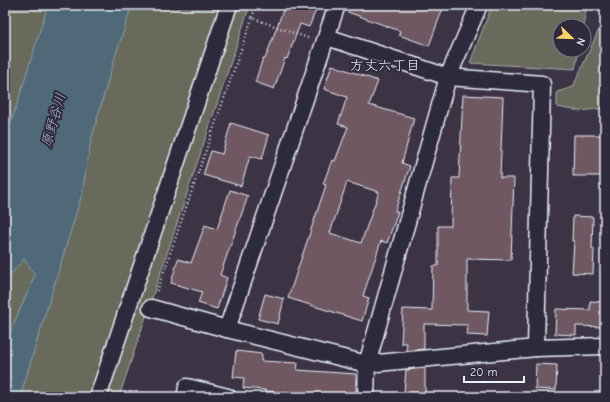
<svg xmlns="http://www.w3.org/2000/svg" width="610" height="402" font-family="'Comic Neue','Klee One',sans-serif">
<rect width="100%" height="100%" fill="#3c3345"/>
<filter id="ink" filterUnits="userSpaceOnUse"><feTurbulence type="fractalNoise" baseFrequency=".025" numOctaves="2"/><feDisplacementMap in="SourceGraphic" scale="8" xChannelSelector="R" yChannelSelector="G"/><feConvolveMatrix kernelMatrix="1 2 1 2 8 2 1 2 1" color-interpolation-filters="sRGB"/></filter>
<g filter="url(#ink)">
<g fill="#686a5b" stroke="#a8aeaa">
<polygon points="5,5 250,5 119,397 5,397"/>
<polygon points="492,5 587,5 583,26 560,26 560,50 579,50 575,69 470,63"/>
<polygon points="605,16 605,108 580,111 557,107 557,92 573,87"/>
</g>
<polygon fill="#506978" stroke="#8d9fab" points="48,5 132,5 114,60 91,140 82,194 20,397 5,397 5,344 35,275 24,259 5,281 5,142"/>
<g fill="#705864" stroke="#e8f1f8" fill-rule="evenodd">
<polygon points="285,5 318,5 309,27 300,24 287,59 285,58 274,89 255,82 263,58 265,59"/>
<polygon points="346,5 444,5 429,46 399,35 400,31 345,11"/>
<path d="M332,65l46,16 -9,24 45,13 -12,45 8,3 -15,45 3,1 -11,31 -6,-2 -18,55 6,2 -7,23 -74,-23 38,-113 -3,-1 9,-24 3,1 13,-34 -10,-3 9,-27 -23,-8zM347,182l32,10 -18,51 -31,-10z"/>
<polygon points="463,95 503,97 500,178 514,178 511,260 467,259 467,310 489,311 487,336 467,335 468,325 424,324 424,349 406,351 407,343 401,343 403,309 432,310 433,266 438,266 438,226 451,226 452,178 459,178"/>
<polygon points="231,123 269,135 262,159 250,156 241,186 203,175 211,151 222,154"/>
<polygon points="574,135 605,135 605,176 573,176"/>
<polygon points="230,190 248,196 220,275 227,278 217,309 198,303 202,292 171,283 178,259 191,263 205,225 217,229"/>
<polygon points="573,216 593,217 592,249 594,249 593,274 572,273 574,241 572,241"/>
<polygon points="265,294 284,299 278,324 258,319"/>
<polygon points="590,301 605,302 605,327 576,326 576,335 555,334 556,309 590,310"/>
<polygon points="236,351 262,354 261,361 298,363 297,370 356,374 356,397 302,397 302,394 264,391 265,390 243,388 244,378 233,377"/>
<polygon points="536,364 557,365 556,390 535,389"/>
<polygon points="425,368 425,393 404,392 406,370"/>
</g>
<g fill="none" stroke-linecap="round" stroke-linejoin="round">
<defs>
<g id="street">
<polyline points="327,37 448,77 542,84 536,348"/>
<polyline points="151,308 227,329 367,364 536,348 605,346"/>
<polyline points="227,329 337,5"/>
<polyline points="98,397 229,5"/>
<polyline points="185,397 187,387 228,397"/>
<polyline points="366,397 367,364 448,77 479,5"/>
</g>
</defs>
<use href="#street" stroke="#e8f1f8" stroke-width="19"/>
<g stroke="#e8f1f8" stroke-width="2.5" stroke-dasharray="1 3" stroke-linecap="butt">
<polyline points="256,5 252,18 308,38"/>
<polyline points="157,291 252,18"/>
</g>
<use href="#street" stroke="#2f2a3d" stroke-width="16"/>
</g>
</g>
<g text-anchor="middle" stroke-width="4" stroke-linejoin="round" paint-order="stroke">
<g font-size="14" fill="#e8f1f8" stroke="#2f2a3d">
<text x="385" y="70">方丈六丁目</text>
</g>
<g font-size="14" font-style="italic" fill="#abbbc5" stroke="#2f2a3d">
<text transform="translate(53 120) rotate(-74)" y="5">原野谷川</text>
</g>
</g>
<rect width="610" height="402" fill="none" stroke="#2f2a3d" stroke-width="20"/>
<rect x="10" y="10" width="590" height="382" fill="none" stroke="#e8f1f8" stroke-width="1.5" filter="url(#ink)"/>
<g transform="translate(572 38) rotate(113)"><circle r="19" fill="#2f2a3d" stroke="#797a88"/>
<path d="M0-3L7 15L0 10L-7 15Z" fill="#ffd166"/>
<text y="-6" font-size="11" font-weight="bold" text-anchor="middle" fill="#e8f1f8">N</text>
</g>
<path d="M464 376v6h60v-6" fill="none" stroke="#e8f1f8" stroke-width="2"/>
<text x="470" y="376" font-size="12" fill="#e8f1f8" stroke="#2f2a3d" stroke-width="3" paint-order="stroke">20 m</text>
</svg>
